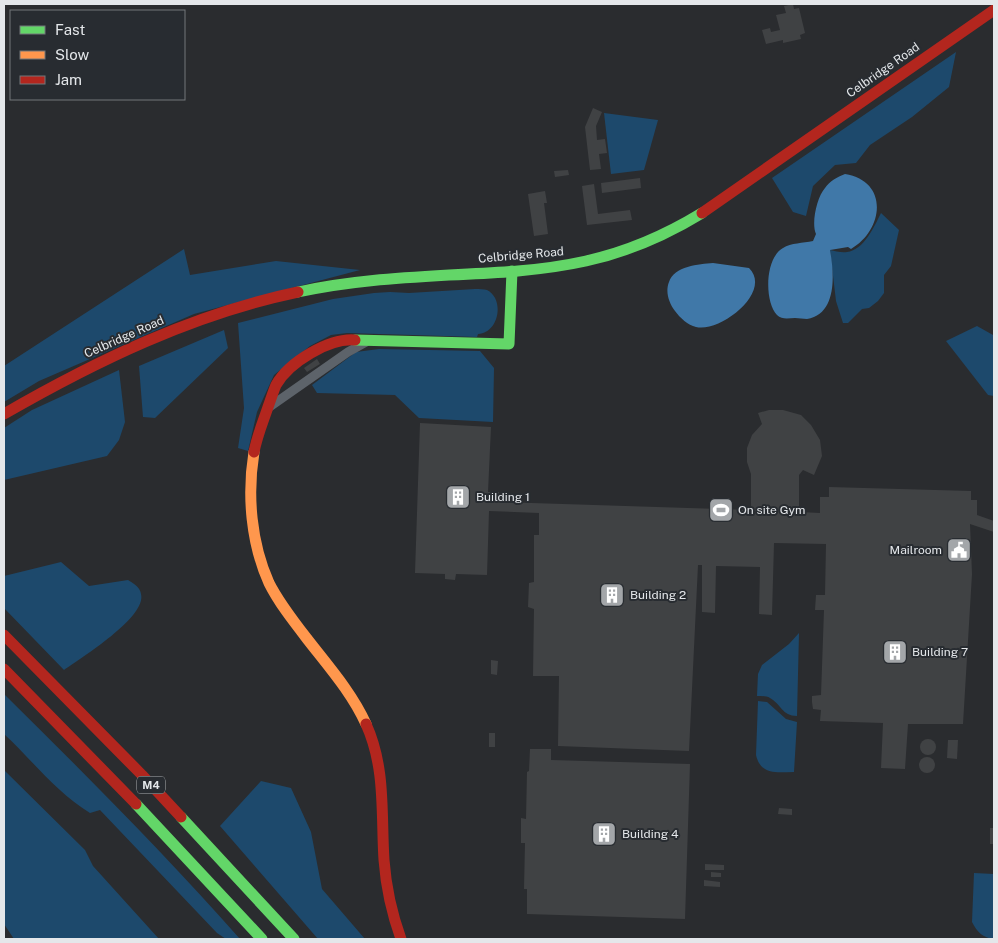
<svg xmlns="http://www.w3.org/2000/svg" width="998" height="943" font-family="'Public Sans',sans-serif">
<rect width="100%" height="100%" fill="#2a2c2f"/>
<g fill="#1d496c">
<polygon points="956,52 949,87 912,117 870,145 856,163 835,165 813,186 806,216 793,212 772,178"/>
<polygon points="604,113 658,120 644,170 611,174"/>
<path d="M881,213l18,17 -8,36 -7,9v18l-6,8 -9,7 -7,1 -14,14h-5l-7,-22 -6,-51c5,1 12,3 17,2 17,-2 27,-25 34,-39z"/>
<polygon points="184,249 190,275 276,261 360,270 194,314 39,381 4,402 4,366"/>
<path d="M475,289c4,0 9,0 12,1 18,9 12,43 -9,44l-1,3 -130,-4 -16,2 -21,11 -36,29 -17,37 -9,39 -10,-3 6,-40 -6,-85 95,-24 41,-6 16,-1 19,1z"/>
<polygon points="977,326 993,335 994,348 994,396 988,395 946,341"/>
<polygon points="224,330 228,348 155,418 143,417 139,366"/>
<polygon points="379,349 480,351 494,368 493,422 419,418 395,395 317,393 312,385 356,352"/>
<polygon points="119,370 125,422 119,440 107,456 4,480 4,428 32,410"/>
<path d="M61,562l28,24 39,-6c5,3 12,7 13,14 6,23 -60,64 -77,76l-60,-62v-32z"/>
<path d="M799,633l-2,83c-15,0 -16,-12 -27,-18 -3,-2 -9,-2 -13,-2l1,-22 4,-9 27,-21z"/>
<path d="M4,694c81,80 161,160 236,245h-14l-9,-6 -117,-123 -10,3c-34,-21 -57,-52 -86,-79z"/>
<path d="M758,701l9,1 19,17 11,3 -3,50c-17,0 -33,4 -38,-17z"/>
<polygon points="4,770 85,850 93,866 159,939 14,939 4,924"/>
<polygon points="261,781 291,788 311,832 322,889 365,939 318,939 220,826"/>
<path d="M974,873l20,1v65c-11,-1 -17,-7 -22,-17z"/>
</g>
<g fill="#4078a8">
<path d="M845,174c44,7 39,56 6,75l-3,-2 -18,3c4,22 8,64 -23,69 -4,0 -8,-1 -12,-1 -6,0 -13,2 -18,-3 -13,-14 -12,-57 6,-67 8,-5 20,-5 30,-7l3,-7c-5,-11 1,-37 9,-46 5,-7 12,-11 20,-14z"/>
<path d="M713,263l36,5c24,24 -29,65 -53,59 -8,-2 -16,-9 -21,-16 -6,-8 -10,-19 -6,-29 5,-16 30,-18 44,-19z"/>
</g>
<g fill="#404244">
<polygon points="793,4 794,9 799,8 805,33 800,35 801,39 783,43 783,40 766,44 762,30 770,28 771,32 780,30 776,15 786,13 784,6"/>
<polygon points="593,108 602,112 596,126 597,140 605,139 607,153 599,154 601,169 590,170 585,127"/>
<polygon points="568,170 569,175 555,177 554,171"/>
<polygon points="640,178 641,188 602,193 601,183"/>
<polygon points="594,184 598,214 630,210 632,220 587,225 582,186"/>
<polygon points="545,191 547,203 544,203 548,234 534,236 528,194"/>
<polygon points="317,359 320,364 307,372 304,368"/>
<polygon points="769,410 783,410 801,415 811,425 820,440 822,456 814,475 803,470 799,475 799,512 820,513 820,497 829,497 829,487 971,491 971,500 977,500 977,515 994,521 994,532 970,524 972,574 963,724 908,724 905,769 881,768 883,723 820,721 821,710 813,709 812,702 812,696 821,695 824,610 815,610 816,595 825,595 826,544 774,543 772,615 759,614 760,567 716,566 715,613 702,612 702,565 698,565 689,751 558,746 559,676 533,676 534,609 528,607 529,583 534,582 534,535 539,535 539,513 489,511 487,575 456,574 455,580 445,579 445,574 415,573 420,423 491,427 488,492 499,492 500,502 751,510 751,474 747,462 747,448 752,435 762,424 758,413"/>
<polygon points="491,660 498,661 497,675 491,674"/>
<rect x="489" y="733" width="6" height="14"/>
<circle cx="928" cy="747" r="8"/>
<polygon points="948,740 958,740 957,759 947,758"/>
<polygon points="530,749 551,749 551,760 690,764 685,919 527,914 527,889 524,889 525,843 521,843 521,818 526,819 527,772 529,771"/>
<circle cx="927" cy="765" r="8"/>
<polygon points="779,808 792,809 792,815 778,814"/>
<rect x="990" y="828" width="4" height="16"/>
<polygon points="705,864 724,865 724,870 705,870"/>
<polygon points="711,872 721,873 721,877 711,877"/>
<polygon points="704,880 720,882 720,887 704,886"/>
</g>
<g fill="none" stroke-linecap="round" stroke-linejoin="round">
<polyline stroke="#5d636a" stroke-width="9" points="268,408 348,352 366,342"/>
<g stroke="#63d668" stroke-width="11">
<path d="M298,292c50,-11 100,-14 151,-17 46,-2 92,-4 137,-14 41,-9 80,-26 116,-48"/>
<polyline points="355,340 509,344 512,271"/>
<polyline points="136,804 262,939"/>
<polyline points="181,817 294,939"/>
</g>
<path stroke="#ff974d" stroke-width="11" d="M254,452c-7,43 -3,91 15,131 10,20 25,39 39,57 21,27 44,53 58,84"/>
<g stroke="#b3261e" stroke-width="11">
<polyline points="702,213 994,10"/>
<path d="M4,414c92,-53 189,-100 294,-122"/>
<path d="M254,452c3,-16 9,-30 14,-45 3,-8 5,-15 8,-22 13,-23 53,-47 79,-45"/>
<polyline points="4,635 142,775 181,817"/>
<polyline points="4,669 136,804"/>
<path d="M366,724c20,44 15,90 18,136 2,27 8,54 17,79"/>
</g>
</g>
<defs>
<symbol id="building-square" viewBox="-11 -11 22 22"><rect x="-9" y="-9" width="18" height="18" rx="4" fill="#a3a6a9" stroke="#282c31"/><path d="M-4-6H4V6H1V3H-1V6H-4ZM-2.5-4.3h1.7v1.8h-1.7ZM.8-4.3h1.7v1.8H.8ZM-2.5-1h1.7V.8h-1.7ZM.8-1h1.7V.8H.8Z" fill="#fff"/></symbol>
<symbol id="stadium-square" viewBox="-11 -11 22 22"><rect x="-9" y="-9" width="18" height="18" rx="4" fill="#a3a6a9" stroke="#282c31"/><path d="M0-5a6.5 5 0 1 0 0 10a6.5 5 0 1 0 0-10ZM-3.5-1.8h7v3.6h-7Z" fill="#fff"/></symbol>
<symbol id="civic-square" viewBox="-11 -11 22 22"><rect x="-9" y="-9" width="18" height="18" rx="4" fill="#a3a6a9" stroke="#282c31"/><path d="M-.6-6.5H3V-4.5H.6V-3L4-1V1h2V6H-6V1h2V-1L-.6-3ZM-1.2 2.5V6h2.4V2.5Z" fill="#fff"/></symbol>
</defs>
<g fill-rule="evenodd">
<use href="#building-square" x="444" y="483" width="28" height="28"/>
<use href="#stadium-square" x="707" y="496" width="28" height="28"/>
<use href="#civic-square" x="945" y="536" width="28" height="28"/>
<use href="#building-square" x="598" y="581" width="28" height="28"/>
<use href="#building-square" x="881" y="638" width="28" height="28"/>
<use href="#building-square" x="590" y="820" width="28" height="28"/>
</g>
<g text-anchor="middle" stroke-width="4" stroke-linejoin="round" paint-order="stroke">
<rect fill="#282c31" stroke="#acafb2" stroke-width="1" x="137" y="776.5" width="28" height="17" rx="4"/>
<g font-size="11" font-weight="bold" fill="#e4e7ea">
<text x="151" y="789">M4</text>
</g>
<g font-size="12" fill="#e4e7ea" stroke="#282c31">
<text transform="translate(883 70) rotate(-35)" y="4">Celbridge Road</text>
<text transform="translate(521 255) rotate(-5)" y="4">Celbridge Road</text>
<text transform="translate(124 337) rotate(-24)" y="4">Celbridge Road</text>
</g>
<g font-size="12" fill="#e4e7ea" stroke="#282c31" text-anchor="start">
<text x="476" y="501">Building 1</text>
<text x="738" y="514">On site Gym</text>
<text x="942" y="554" text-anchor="end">Mailroom</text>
<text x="630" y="599">Building 2</text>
<text x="912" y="656">Building 7</text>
<text x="622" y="838">Building 4</text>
</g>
</g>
<rect width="998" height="943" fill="none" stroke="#e4e7ea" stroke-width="10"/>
<rect x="10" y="10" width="175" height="90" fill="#282c31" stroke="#73777b"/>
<rect x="20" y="26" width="25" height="8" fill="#63d668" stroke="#73777b"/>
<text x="55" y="35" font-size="15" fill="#e4e7ea">Fast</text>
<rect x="20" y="51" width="25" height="8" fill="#ff974d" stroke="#73777b"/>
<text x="55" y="60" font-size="15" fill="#e4e7ea">Slow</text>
<rect x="20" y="76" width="25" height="8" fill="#b3261e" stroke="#73777b"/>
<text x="55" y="85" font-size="15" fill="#e4e7ea">Jam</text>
</svg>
